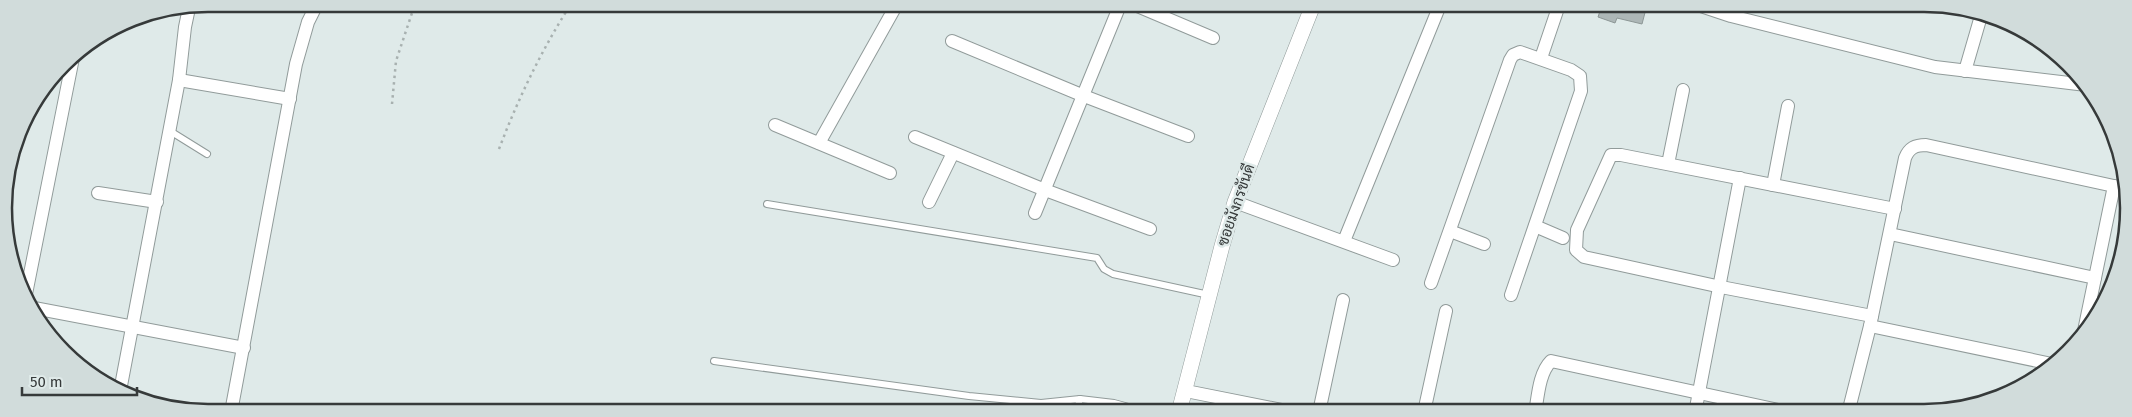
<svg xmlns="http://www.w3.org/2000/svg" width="2132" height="417" font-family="'Fira Sans',Sarabun,sans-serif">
<rect width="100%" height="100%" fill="#dfeae9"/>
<polygon fill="#adb7b7" stroke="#8d9796" points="1602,5 1647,5 1642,24 1617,18 1615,23 1598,17"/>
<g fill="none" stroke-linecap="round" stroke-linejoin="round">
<defs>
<g id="service">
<polyline points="170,131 207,154"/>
<polyline points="767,204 1097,258 1104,269 1113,274 1209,295"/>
<polyline points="714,361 969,396 1041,403 1080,399 1114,403 1147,412"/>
<polyline points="1076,412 1080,399"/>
</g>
<g id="minor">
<polyline points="1135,5 1213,38"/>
<polyline points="1698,5 1731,16 1935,67 2086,85"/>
<polyline points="952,41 1084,96 1188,136"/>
<polyline points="1541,58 1559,5"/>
<polyline points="1965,71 1981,16"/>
<polyline points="179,80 290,99"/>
<polyline points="775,125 890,173"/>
<polyline points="915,137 1045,190 1150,229"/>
<polyline points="819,143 897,4"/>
<polyline points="1668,164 1683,90"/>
<polyline points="1773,185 1788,106"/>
<polyline points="98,193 157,202"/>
<polyline points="929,202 953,153"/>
<polyline points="1235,202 1393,260"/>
<polyline points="1035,213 1120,5"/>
<polyline points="1535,226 1563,238"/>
<polyline points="1450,231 1484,244"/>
<polyline points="1890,234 2095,278"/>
<polyline points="1344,241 1440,5"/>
<polyline points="1431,283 1510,60 1513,55 1520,52 1571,70 1580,76 1581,91 1511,295"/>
<polyline points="26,294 73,58"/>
<polyline points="34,308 244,348"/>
<polyline points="1872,316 1721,287 1584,257 1576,250 1577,230 1611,155 1621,155 1895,209"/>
<polyline points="1870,326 2052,364"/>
<polyline points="2084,331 2114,186"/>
<polyline points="120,391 179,80 185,27 189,8"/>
<polyline points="1186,391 1292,412"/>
<polyline points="231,412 296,64 308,22 317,4"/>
<polyline points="1319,412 1343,300"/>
<polyline points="1424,412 1446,311"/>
<path d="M1535,413c3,-17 4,-40 16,-52l241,52"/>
<polyline points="1695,413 1740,178"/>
<path d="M1848,413l22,-87 35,-168c4,-10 10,-13 21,-13l197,43"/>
</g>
<polyline id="tertiary" points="1179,412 1222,246 1235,202 1313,5"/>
</defs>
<use href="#service" stroke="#919b9a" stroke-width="8"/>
<use href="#minor" stroke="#919b9a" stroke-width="14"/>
<use href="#tertiary" stroke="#919b9a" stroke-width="16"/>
<g stroke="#a8b1b0" stroke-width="2.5" stroke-dasharray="2.5 4" stroke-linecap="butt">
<polyline points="392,104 396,61 415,4"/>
<path d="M499,149c19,-50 43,-100 72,-145"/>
</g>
<use href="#service" stroke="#fff" stroke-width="6"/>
<use href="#minor" stroke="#fff" stroke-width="12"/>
<use href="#tertiary" stroke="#fff" stroke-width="15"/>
</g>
<g text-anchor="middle" stroke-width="5" stroke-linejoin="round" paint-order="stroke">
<g font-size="15" fill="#363a3a" stroke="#dfeae9">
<text transform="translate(1236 205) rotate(-71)" y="5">ซอยมังกรขันดี</text>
</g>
</g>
<path d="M0 0H2132V417H0ZM208 12H1924A196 196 0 0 1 2120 208V208A196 196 0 0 1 1924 404H208A196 196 0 0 1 12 208V208A196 196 0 0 1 208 12Z" fill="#d1dcdb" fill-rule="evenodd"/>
<path fill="none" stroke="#363a3a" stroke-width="2.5" d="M208 12H1924A196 196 0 0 1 2120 208V208A196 196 0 0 1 1924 404H208A196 196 0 0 1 12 208V208A196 196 0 0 1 208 12Z"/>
<path d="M22 387v8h115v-8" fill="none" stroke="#363a3a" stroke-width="2.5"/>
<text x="30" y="387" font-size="15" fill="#363a3a" stroke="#dfeae9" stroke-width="4" paint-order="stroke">50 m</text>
</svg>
